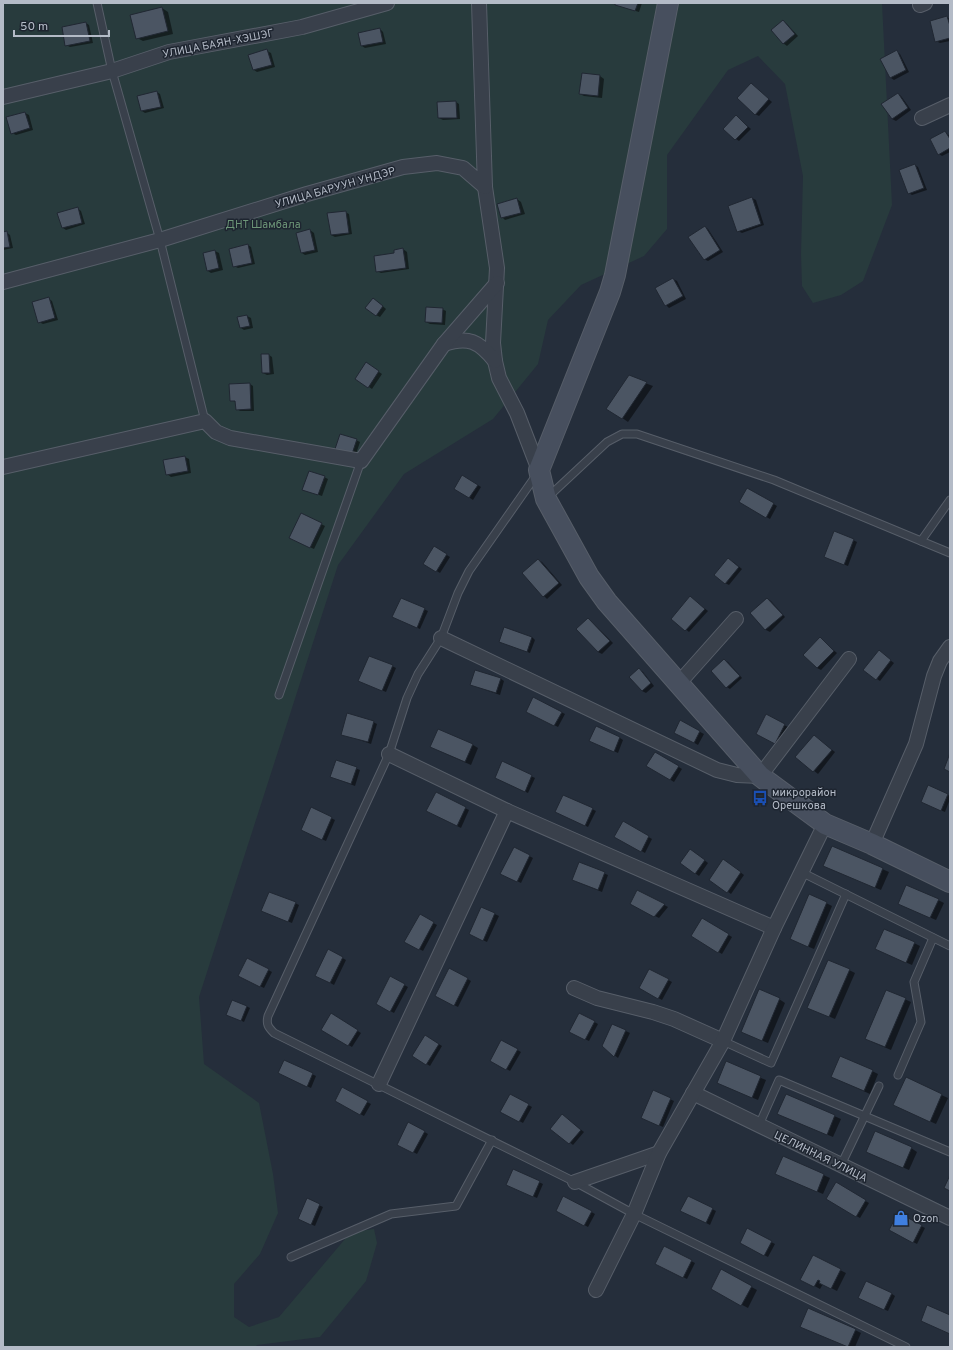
<svg xmlns="http://www.w3.org/2000/svg" width="953" height="1350" font-family="Overpass,sans-serif">
<rect width="100%" height="100%" fill="#252e3b"/>
<polygon fill="#283b3d" points="3,3 882,3 892,205 863,281 841,295 813,303 802,286 801,254 803,176 785,84 758,56 728,70 667,155 667,229 644,256 581,285 548,320 538,364 493,419 404,474 338,565 199,997 204,1064 259,1103 273,1174 278,1213 260,1254 234,1284 234,1317 249,1327 279,1317 351,1232 374,1229 377,1243 366,1281 320,1337 257,1345 255,1347 3,1347"/>
<g fill="#0007">
<polygon points="616,3 642,3 639,12 619,6 616,4"/>
<polygon points="162,8 168,12 173,34 143,41 137,38"/>
<polygon points="947,17 950,19 950,41 940,43 936,41"/>
<polygon points="783,21 786,23 798,36 787,46 783,43"/>
<polygon points="86,23 89,25 93,43 70,47 66,45"/>
<polygon points="380,29 383,32 386,44 365,48 362,46"/>
<polygon points="267,51 271,53 275,67 257,72 254,70"/>
<polygon points="897,52 900,54 909,72 894,80 891,78"/>
<polygon points="583,74 600,76 604,79 602,98 584,96 580,94"/>
<polygon points="751,84 772,102 759,116 755,114"/>
<polygon points="157,92 160,94 164,108 145,113 142,111"/>
<polygon points="898,94 901,96 911,110 896,121 892,119"/>
<polygon points="456,102 459,104 460,119 443,120 439,118"/>
<polygon points="25,113 29,115 33,130 16,135 12,133"/>
<polygon points="736,116 751,129 739,141 736,139"/>
<polygon points="945,132 950,136 950,152 942,156 939,154"/>
<polygon points="915,165 918,167 927,190 912,195 909,193"/>
<polygon points="752,198 756,200 764,225 742,233 738,231"/>
<polygon points="517,199 521,202 525,214 505,220 502,217"/>
<polygon points="77,208 81,211 85,224 66,230 63,228"/>
<polygon points="345,212 349,214 352,234 335,237 331,235"/>
<polygon points="705,227 708,229 723,252 708,261 704,259"/>
<polygon points="310,230 314,233 318,252 305,255 302,253"/>
<polygon points="6,232 10,235 13,248 3,250 3,233"/>
<polygon points="248,245 251,247 255,264 238,268 234,266"/>
<polygon points="403,249 407,252 409,269 381,273 377,271 395,254"/>
<polygon points="215,251 219,253 223,270 211,273 208,271"/>
<polygon points="673,279 677,281 686,299 669,308 666,305"/>
<polygon points="49,299 52,301 58,320 43,324 39,322"/>
<polygon points="377,301 386,309 380,317 376,315"/>
<polygon points="442,309 446,311 445,325 430,324 426,322"/>
<polygon points="247,316 251,318 253,328 244,330 241,328"/>
<polygon points="269,355 272,357 274,374 267,375 263,373"/>
<polygon points="370,366 382,374 372,389 357,379"/>
<polygon points="629,377 653,386 628,422 608,408"/>
<polygon points="250,384 253,386 254,411 240,411 237,409 236,402 231,400"/>
<polygon points="356,440 360,442 356,454 339,449"/>
<polygon points="185,457 189,459 191,473 171,477 167,474 165,461"/>
<polygon points="463,476 481,487 473,500 455,488"/>
<polygon points="324,477 328,479 322,496 304,490"/>
<polygon points="747,489 777,506 770,519 740,502"/>
<polygon points="321,524 325,526 314,549 294,540"/>
<polygon points="853,540 857,542 848,566 829,559"/>
<polygon points="434,547 450,557 440,573 424,563"/>
<polygon points="538,560 542,562 562,585 547,599 544,596"/>
<polygon points="732,561 742,569 729,585 725,583"/>
<polygon points="690,597 708,611 689,632 672,618"/>
<polygon points="401,599 428,611 420,629 397,619"/>
<polygon points="768,599 771,601 785,617 770,632 766,630 751,613"/>
<polygon points="588,619 591,621 613,643 602,654 598,652"/>
<polygon points="532,637 535,640 530,653 500,642"/>
<polygon points="820,639 837,653 821,670 817,668"/>
<polygon points="882,654 894,663 880,681 877,679"/>
<polygon points="724,660 728,662 742,678 730,689 727,687"/>
<polygon points="392,666 396,668 386,692 363,682"/>
<polygon points="639,670 643,672 654,686 646,693 642,691"/>
<polygon points="501,679 504,681 500,695 471,685"/>
<polygon points="534,698 565,714 558,727 527,711"/>
<polygon points="766,716 788,727 779,745 757,733"/>
<polygon points="373,722 377,724 371,744 342,734"/>
<polygon points="681,722 704,734 698,745 675,732"/>
<polygon points="814,736 835,752 818,774 797,757"/>
<polygon points="620,738 623,740 618,753 594,742"/>
<polygon points="473,745 478,748 471,765 437,750"/>
<polygon points="656,753 682,769 674,782 648,766"/>
<polygon points="337,761 360,770 355,786 331,777"/>
<polygon points="503,763 535,778 528,793 500,780"/>
<polygon points="436,794 469,810 461,828 431,813"/>
<polygon points="948,795 950,796 950,799 945,812 926,804"/>
<polygon points="592,809 596,811 588,827 560,813"/>
<polygon points="331,818 335,820 326,841 306,832"/>
<polygon points="624,823 652,839 645,853 616,836"/>
<polygon points="832,847 889,872 881,890 830,869"/>
<polygon points="514,848 533,858 521,883 502,874"/>
<polygon points="694,852 708,863 699,876 681,863"/>
<polygon points="727,862 744,875 731,894 710,879"/>
<polygon points="579,863 608,875 602,892 577,882"/>
<polygon points="638,891 668,907 659,918 631,904"/>
<polygon points="938,900 944,903 936,920 905,907"/>
<polygon points="295,903 299,905 292,923 266,913"/>
<polygon points="826,903 832,906 814,949 797,942"/>
<polygon points="482,908 499,916 487,942 474,936"/>
<polygon points="420,916 437,925 423,951 406,942"/>
<polygon points="702,919 732,937 722,954 692,936"/>
<polygon points="914,943 920,946 912,965 882,952"/>
<polygon points="328,950 346,960 334,985 316,975"/>
<polygon points="248,959 272,972 264,988 239,976"/>
<polygon points="450,969 471,981 458,1007 436,996"/>
<polygon points="649,970 672,982 662,1000 640,988"/>
<polygon points="849,970 855,973 835,1019 814,1010"/>
<polygon points="391,978 408,987 394,1013 377,1004"/>
<polygon points="887,991 911,1002 891,1050 872,1042"/>
<polygon points="779,999 785,1003 768,1043 748,1035"/>
<polygon points="246,1006 250,1008 244,1022 231,1016"/>
<polygon points="580,1014 598,1024 589,1041 570,1032"/>
<polygon points="332,1015 361,1033 352,1047 323,1030"/>
<polygon points="613,1025 630,1033 618,1058 603,1046"/>
<polygon points="426,1036 442,1046 430,1066 414,1056"/>
<polygon points="501,1041 521,1052 510,1071 491,1060"/>
<polygon points="284,1061 316,1076 311,1088 283,1075"/>
<polygon points="727,1063 766,1080 758,1100 724,1086"/>
<polygon points="872,1071 878,1074 870,1094 832,1077"/>
<polygon points="906,1079 948,1098 936,1124 900,1108"/>
<polygon points="342,1089 371,1104 364,1116 336,1101"/>
<polygon points="653,1091 674,1101 663,1127 646,1119"/>
<polygon points="510,1095 532,1107 523,1123 501,1111"/>
<polygon points="786,1095 841,1119 833,1137 784,1117"/>
<polygon points="566,1118 584,1132 573,1145 552,1128"/>
<polygon points="409,1123 428,1134 417,1154 398,1144"/>
<polygon points="911,1148 917,1152 909,1170 867,1152"/>
<polygon points="783,1157 830,1178 823,1194 782,1177"/>
<polygon points="513,1170 543,1184 537,1198 510,1186"/>
<polygon points="836,1184 869,1203 860,1218 827,1199"/>
<polygon points="564,1197 595,1214 588,1227 557,1210"/>
<polygon points="688,1197 716,1211 710,1225 681,1210"/>
<polygon points="308,1200 323,1207 315,1226 303,1221"/>
<polygon points="898,1214 925,1228 917,1244 890,1230"/>
<polygon points="748,1230 775,1244 768,1257 741,1242"/>
<polygon points="691,1261 695,1263 687,1279 660,1266"/>
<polygon points="840,1270 846,1273 837,1291 823,1284 820,1289 802,1279"/>
<polygon points="722,1271 757,1290 748,1308 712,1289"/>
<polygon points="892,1294 895,1296 888,1311 863,1300"/>
<polygon points="807,1329 855,1330 861,1333 855,1347 848,1347"/>
</g>
<g fill="#4b5563" stroke="#202732">
<polygon points="615,3 638,3 635,11 615,5"/>
<polygon points="162,7 168,31 136,39 130,15"/>
<polygon points="947,16 950,26 950,38 935,42 930,21"/>
<polygon points="783,20 795,34 783,44 771,30"/>
<polygon points="86,22 90,41 65,46 62,27"/>
<polygon points="380,28 383,42 361,46 358,33"/>
<polygon points="267,49 272,65 253,70 248,55"/>
<polygon points="897,50 906,70 890,78 880,59"/>
<polygon points="582,73 600,75 598,96 579,94"/>
<polygon points="751,83 769,99 755,115 737,98"/>
<polygon points="157,91 161,107 141,111 137,96"/>
<polygon points="898,93 908,108 892,119 881,104"/>
<polygon points="456,101 457,118 438,118 437,102"/>
<polygon points="25,112 30,128 11,134 6,117"/>
<polygon points="736,115 748,127 735,140 723,129"/>
<polygon points="945,131 950,139 950,148 938,155 930,139"/>
<polygon points="915,164 924,188 908,194 899,170"/>
<polygon points="752,197 761,224 737,232 728,206"/>
<polygon points="517,198 521,213 501,218 497,204"/>
<polygon points="78,207 82,223 62,228 57,213"/>
<polygon points="346,211 349,233 331,235 327,213"/>
<polygon points="705,226 720,250 704,260 688,237"/>
<polygon points="310,229 315,250 301,253 296,233"/>
<polygon points="7,231 10,247 3,248 3,232"/>
<polygon points="248,244 252,263 233,267 229,249"/>
<polygon points="403,248 406,268 376,272 374,256 394,253 394,250"/>
<polygon points="215,250 219,268 207,271 203,253"/>
<polygon points="673,278 683,296 665,306 655,288"/>
<polygon points="49,297 55,318 38,323 32,302"/>
<polygon points="373,298 383,306 376,316 365,308"/>
<polygon points="426,307 443,308 442,323 425,322"/>
<polygon points="247,315 250,326 240,328 237,317"/>
<polygon points="261,354 269,354 270,373 262,373"/>
<polygon points="366,362 379,371 368,388 355,379"/>
<polygon points="629,375 647,382 622,419 606,409"/>
<polygon points="250,383 251,409 236,410 235,401 230,401 229,384"/>
<polygon points="340,434 357,439 352,454 335,449"/>
<polygon points="185,456 188,471 166,475 163,460"/>
<polygon points="309,471 325,476 318,495 302,490"/>
<polygon points="462,475 478,485 469,498 454,489"/>
<polygon points="747,488 774,503 766,518 739,502"/>
<polygon points="301,513 322,523 310,548 289,538"/>
<polygon points="834,531 854,539 844,565 824,557"/>
<polygon points="434,546 447,554 436,572 423,564"/>
<polygon points="728,558 739,567 725,584 714,575"/>
<polygon points="538,559 559,583 543,597 522,573"/>
<polygon points="690,596 705,609 685,631 671,619"/>
<polygon points="401,598 425,608 417,628 392,617"/>
<polygon points="767,598 783,615 765,630 750,613"/>
<polygon points="588,618 610,641 598,652 576,629"/>
<polygon points="504,627 532,637 527,652 499,642"/>
<polygon points="820,637 834,651 817,668 803,655"/>
<polygon points="879,650 891,660 876,680 863,670"/>
<polygon points="369,656 393,665 382,691 358,681"/>
<polygon points="724,659 740,676 726,688 711,671"/>
<polygon points="639,668 651,683 642,691 629,677"/>
<polygon points="475,670 501,678 496,693 470,685"/>
<polygon points="533,697 562,712 554,726 526,712"/>
<polygon points="347,713 374,721 368,742 341,735"/>
<polygon points="766,714 785,724 775,744 756,734"/>
<polygon points="680,720 700,731 694,743 674,733"/>
<polygon points="596,726 620,737 614,752 589,741"/>
<polygon points="438,729 473,744 465,762 430,747"/>
<polygon points="814,735 832,750 813,772 795,757"/>
<polygon points="655,752 679,766 670,780 646,766"/>
<polygon points="950,753 950,772 944,769"/>
<polygon points="336,760 357,767 351,784 330,777"/>
<polygon points="502,761 532,775 525,792 495,778"/>
<polygon points="928,785 948,794 941,811 921,802"/>
<polygon points="436,792 466,807 457,826 426,811"/>
<polygon points="563,795 593,808 585,826 555,812"/>
<polygon points="311,807 332,817 322,840 301,830"/>
<polygon points="623,821 649,836 641,852 614,837"/>
<polygon points="832,846 883,868 875,888 823,866"/>
<polygon points="514,847 530,855 517,882 500,874"/>
<polygon points="690,849 705,860 695,874 680,863"/>
<polygon points="723,859 741,872 727,893 709,880"/>
<polygon points="579,862 605,872 598,890 572,880"/>
<polygon points="906,885 939,899 930,918 898,904"/>
<polygon points="637,890 665,904 654,917 630,904"/>
<polygon points="269,892 296,902 288,922 261,911"/>
<polygon points="809,894 827,902 808,947 790,939"/>
<polygon points="481,907 495,913 483,941 469,934"/>
<polygon points="420,914 434,922 419,950 404,942"/>
<polygon points="702,918 729,934 718,953 691,936"/>
<polygon points="884,929 915,942 906,963 875,949"/>
<polygon points="328,949 343,957 330,983 315,976"/>
<polygon points="247,958 269,969 260,987 238,976"/>
<polygon points="828,960 850,969 829,1017 807,1008"/>
<polygon points="449,968 468,978 454,1006 435,996"/>
<polygon points="649,969 669,979 658,999 639,988"/>
<polygon points="390,976 405,984 390,1012 376,1004"/>
<polygon points="759,989 780,998 762,1041 741,1032"/>
<polygon points="886,990 906,998 885,1047 865,1039"/>
<polygon points="232,1000 247,1006 241,1021 226,1015"/>
<polygon points="331,1013 358,1030 348,1046 321,1030"/>
<polygon points="579,1013 595,1021 585,1040 569,1032"/>
<polygon points="612,1024 626,1030 614,1057 602,1046"/>
<polygon points="425,1035 439,1044 426,1065 412,1056"/>
<polygon points="501,1040 518,1049 506,1070 490,1061"/>
<polygon points="840,1056 873,1070 864,1091 831,1077"/>
<polygon points="284,1060 313,1073 307,1087 278,1073"/>
<polygon points="726,1061 761,1076 752,1098 717,1083"/>
<polygon points="906,1077 942,1094 930,1122 893,1105"/>
<polygon points="342,1087 368,1101 360,1115 335,1101"/>
<polygon points="653,1090 671,1098 659,1126 641,1118"/>
<polygon points="510,1094 529,1104 519,1122 500,1112"/>
<polygon points="786,1094 835,1115 827,1135 777,1114"/>
<polygon points="562,1114 581,1130 569,1144 550,1129"/>
<polygon points="408,1122 425,1131 413,1153 397,1145"/>
<polygon points="875,1131 912,1147 903,1168 866,1152"/>
<polygon points="783,1156 824,1174 817,1192 775,1174"/>
<polygon points="513,1169 540,1181 533,1197 506,1185"/>
<polygon points="950,1175 950,1191 944,1188"/>
<polygon points="836,1182 866,1200 856,1217 826,1199"/>
<polygon points="563,1196 592,1211 584,1226 556,1211"/>
<polygon points="688,1196 713,1208 706,1223 680,1211"/>
<polygon points="307,1198 320,1204 311,1225 298,1219"/>
<polygon points="898,1213 922,1225 913,1243 889,1230"/>
<polygon points="747,1228 772,1241 764,1256 740,1243"/>
<polygon points="664,1246 692,1260 683,1278 655,1264"/>
<polygon points="813,1255 841,1269 831,1289 819,1283 820,1281 818,1280 814,1287 800,1280"/>
<polygon points="721,1269 752,1286 741,1306 711,1289"/>
<polygon points="866,1281 892,1293 884,1310 858,1298"/>
<polygon points="927,1305 950,1315 950,1334 921,1321"/>
<polygon points="808,1308 856,1329 848,1347 800,1327"/>
</g>
<g fill="none" stroke-linecap="round" stroke-linejoin="round">
<defs>
<g id="lane">
<polyline points="97,3 112,71 160,240 205,421"/>
<path d="M537,474l-68,97 -11,22 -17,45 -23,36 -11,24 -18,56 -121,262c-2,8 0,11 6,17l301,149 59,32 272,133"/>
<polyline points="547,498 607,442 622,434 637,434 774,480 950,553"/>
<polyline points="921,541 950,500"/>
<polyline points="279,695 361,461"/>
<polyline points="801,872 950,946"/>
<polyline points="723,1041 771,1063 846,894"/>
<polyline points="898,1075 921,1022 914,982 933,938"/>
<polyline points="759,1125 779,1080 950,1152"/>
<polyline points="841,1165 879,1086"/>
<polyline points="291,1257 391,1214 456,1206 492,1140"/>
</g>
<g id="street">
<polyline points="920,5 925,3"/>
<polyline points="3,97 112,71 169,52 302,27 387,3"/>
<polyline points="922,118 950,105"/>
<polyline points="485,187 497,268 493,343 495,361 499,378 517,413 539,470"/>
<polyline points="3,282 160,240 307,194 403,167 437,163 463,168 485,187 479,3"/>
<path d="M444,344c24,-8 35,-3 51,17"/>
<polyline points="3,467 205,421 216,432 230,438 361,461 444,344 497,283"/>
<polyline points="441,638 717,770 737,775 760,776 849,659"/>
<polyline points="679,683 736,619"/>
<polyline points="389,754 507,811"/>
<polyline points="872,844 916,744 934,676 940,661 950,647"/>
<polyline points="574,988 597,998 653,1012 674,1019 723,1041"/>
<polyline points="379,1084 507,811 774,928"/>
<polyline points="693,1093 950,1218"/>
<polyline points="575,1182 659,1153"/>
<polyline points="596,1290 634,1214 659,1153 723,1041 774,928 825,824"/>
</g>
<polyline id="secondary" points="668,3 615,275 610,292 539,470 546,499 589,577 607,602 760,776 825,824 872,844 950,882"/>
</defs>
<use href="#lane" stroke="#575e69" stroke-width="9"/>
<use href="#street" stroke="#575e69" stroke-width="16"/>
<use href="#secondary" stroke="#575e69" stroke-width="22"/>
<use href="#lane" stroke="#39404b" stroke-width="7"/>
<use href="#street" stroke="#39404b" stroke-width="14"/>
<use href="#secondary" stroke="#474f5e" stroke-width="20"/>
</g>
<defs>
<symbol id="bus-bare" viewBox="-9 -9 18 18"><path d="M-5-6H5V4H4V6H2V4H-2V6H-4V4H-5ZM-3.5-4V0h7V-4ZM-3.5 1.2v1.5H-2V1.2ZM2 1.2v1.5H3.5V1.2Z" fill="#1a4fb4" stroke="#1e2530" stroke-width="2.5" paint-order="stroke"/></symbol>
<symbol id="shop-bare" viewBox="-9 -9 18 18"><path d="M-5-2.5h2.3a2.7 3.5 0 0 1 5.4 0H5L5.5 6h-11ZM-1.5-2.5h3a1.5 2.3 0 0 0-3 0Z" fill="#3f7fe0" stroke="#1e2530" stroke-width="2.5" paint-order="stroke"/></symbol>
</defs>
<g fill-rule="evenodd">
<use href="#bus-bare" x="749" y="787" width="22" height="22"/>
<use href="#shop-bare" x="890" y="1207" width="22" height="22"/>
</g>
<g text-anchor="middle" stroke-width="3" stroke-linejoin="round" paint-order="stroke">
<g font-size="11" fill="#b4bbc7" stroke="#1e2530">
<text transform="translate(218 43) rotate(-11)" y="4">УЛИЦА БАЯН-ХЭШЭГ</text>
<text transform="translate(335 187) rotate(-16)" y="4">УЛИЦА БАРУУН УНДЭР</text>
<text transform="translate(821 1156) rotate(26)" y="4">ЦЕЛИННАЯ УЛИЦА</text>
</g>
<g font-size="11" fill="#6d9678" stroke="#1e2530">
<text x="263" y="228">ДНТ Шамбала</text>
</g>
<g font-size="11" fill="#b4bbc7" stroke="#1e2530" text-anchor="start">
<text x="772" y="796">микрорайон<tspan x="772" dy="13">Орешкова</tspan></text>
<text x="913" y="1222">Ozon</text>
</g>
</g>
<rect width="953" height="1350" fill="none" stroke="#b4bbc7" stroke-width="8"/>
<path d="M14 30v6h95v-6" fill="none" stroke="#b4bbc7" stroke-width="2"/>
<text x="20" y="30" font-size="12" fill="#b4bbc7" stroke="#1e2530" stroke-width="3" paint-order="stroke">50 m</text>
</svg>
